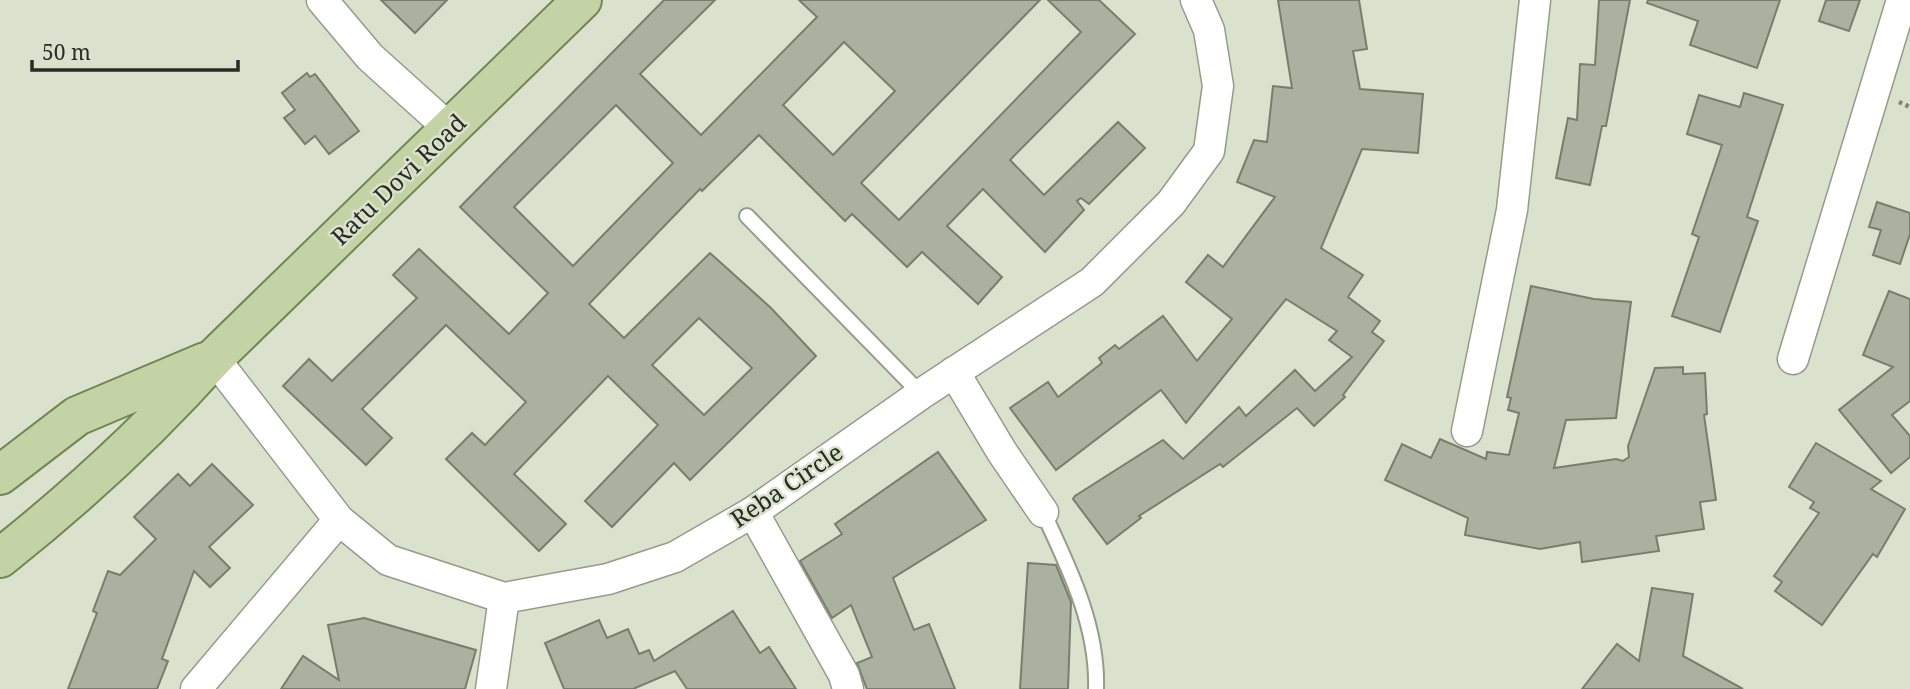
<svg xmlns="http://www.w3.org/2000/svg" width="1910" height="689" font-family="'Noto Serif',serif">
<rect width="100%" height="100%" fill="#dae2ce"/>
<g fill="#aab29f" stroke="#777e6c" stroke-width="2" fill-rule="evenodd">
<polygon points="381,0 447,0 415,33"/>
<path d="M664,0h51l-75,74 61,61 116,-118 -18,-17h241l-179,183 38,37 182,-188 -33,-32h51l36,34 -125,126 34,35 74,-73 27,26 -56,56 -8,-6 -4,3 7,9 -39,42 -62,-63 -36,37 55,51 -24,27 -56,-52 -15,15 -55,-53 -7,7 -86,-86 -57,56 -2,-2 -111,115 35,34 86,-85 61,55 45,48 -126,124 -16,-17 -62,64 -27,-26 73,-76 -50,-49 -94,98 52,50 -27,27 -93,-92 26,-26 13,12 41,-43 -80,-77 -84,84 30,29 -26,27 -83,-79 26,-27 23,22 85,-83 -24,-23 26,-26 90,85 39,-41 -88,-86zM844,42l51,49 -62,64 -50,-50zM616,105l57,58 -100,103 -59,-59zM699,318l53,50 -48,47 -52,-50z"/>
<polygon points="1278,0 1359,0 1367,49 1353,51 1360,89 1423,94 1418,153 1362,149 1321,248 1363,275 1348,297 1380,321 1372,332 1384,341 1343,395 1345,397 1314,426 1297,408 1223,467 1220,464 1139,516 1141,518 1107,544 1073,499 1075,496 1163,440 1183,459 1239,407 1246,416 1295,370 1315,391 1352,357 1329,340 1337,331 1286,299 1186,423 1161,390 1056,470 1010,408 1048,382 1058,397 1102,363 1099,358 1115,345 1119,349 1163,316 1197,361 1232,319 1186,282 1208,255 1223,267 1275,197 1237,182 1254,140 1267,142 1273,86 1292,88"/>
<polygon points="1599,0 1630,0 1606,126 1602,126 1590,185 1556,178 1568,118 1577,120 1580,64 1595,65"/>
<polygon points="1648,0 1780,0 1757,68 1690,45 1698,21 1647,3"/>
<polygon points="1826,0 1860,0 1849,31 1819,21"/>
<polygon points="307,73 310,77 315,74 359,131 329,154 315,136 305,144 284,118 295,110 282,93"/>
<polygon points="1744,93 1783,105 1747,217 1758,221 1720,332 1672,316 1699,237 1692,234 1722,145 1687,134 1699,95 1740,107"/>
<polygon points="1877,202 1910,213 1910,234 1900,264 1873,255 1881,230 1869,227"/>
<polygon points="1531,286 1594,299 1631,302 1616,418 1566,420 1554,468 1616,459 1623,461 1629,457 1628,446 1655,368 1683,367 1683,374 1705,373 1707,414 1704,415 1716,500 1700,502 1704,529 1656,536 1659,551 1582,562 1580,542 1540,549 1465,535 1468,518 1385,480 1402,444 1431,458 1440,439 1486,459 1487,452 1509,455 1519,413 1508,410 1511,398 1507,397"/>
<polygon points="1889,291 1910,299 1910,401 1892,415 1910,436 1910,457 1891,473 1839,410 1893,367 1863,355"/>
<polygon points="1816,443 1881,481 1871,489 1905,509 1877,557 1873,554 1822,625 1775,591 1782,582 1774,576 1819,513 1810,508 1814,502 1789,487"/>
<polygon points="938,452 986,520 893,578 914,630 929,624 955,689 867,689 857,663 872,657 851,605 832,618 800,561 842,534 835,524"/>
<polygon points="212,464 253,505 209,547 230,568 210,587 194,571 162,659 168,661 157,689 68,689 97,613 93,611 108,571 120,575 156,539 134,517 178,474 190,486"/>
<polygon points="1028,563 1056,565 1071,602 1068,689 1020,689"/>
<polygon points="1652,588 1693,594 1683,656 1743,689 1582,689 1617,644 1639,661"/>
<polygon points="733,611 760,653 769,647 796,689 687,689 675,671 633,689 564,689 545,643 599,620 607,638 628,629 639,654 649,650 654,661"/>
<polygon points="364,618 476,650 465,689 281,689 303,656 339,680 328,625"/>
</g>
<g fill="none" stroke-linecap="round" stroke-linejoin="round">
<defs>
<g id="service">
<polyline points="747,216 921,394"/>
<path d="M1043,512c26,56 55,114 53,177"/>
</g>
<g id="minor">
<polyline points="322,0 370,57 451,130"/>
<polyline points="214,358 339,520 388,560 504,598 608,579 675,557 753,512 921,394 1092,282 1171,203 1209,151 1218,86 1209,30 1196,0"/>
<polyline points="1793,359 1902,0"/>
<polyline points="954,372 1002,452 1043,512"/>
<polyline points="1467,431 1512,210 1535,0"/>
<polyline points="753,512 844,675 848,689"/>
<polyline points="196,689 339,520"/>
<polyline points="491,689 504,598"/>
</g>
<g id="primary">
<polyline points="0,475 77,416 205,362"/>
<path d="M0,558c77,-61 148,-126 214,-200l368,-358"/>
</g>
</defs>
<use href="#service" stroke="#949c89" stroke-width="18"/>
<use href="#minor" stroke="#949c89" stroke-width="33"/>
<use href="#primary" stroke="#738551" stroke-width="42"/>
<polyline stroke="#808578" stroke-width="4.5" stroke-dasharray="3.5 3.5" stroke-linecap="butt" points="1899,102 1910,107"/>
<use href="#service" stroke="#fff" stroke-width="14"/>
<use href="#minor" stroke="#fff" stroke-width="30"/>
<use href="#primary" stroke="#c3d3a5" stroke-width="38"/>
</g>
<g text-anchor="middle" stroke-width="5" stroke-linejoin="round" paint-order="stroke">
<g font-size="24" fill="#292b24" stroke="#dae2ce">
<text transform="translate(399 180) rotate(-44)" y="8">Ratu Dovi Road</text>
<text transform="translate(787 486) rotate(-34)" y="8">Reba Circle</text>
</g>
</g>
<path d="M32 60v10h206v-10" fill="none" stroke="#292b24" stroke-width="3.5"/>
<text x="42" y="60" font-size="21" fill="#292b24" stroke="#dae2ce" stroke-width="5" paint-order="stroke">50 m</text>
</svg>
